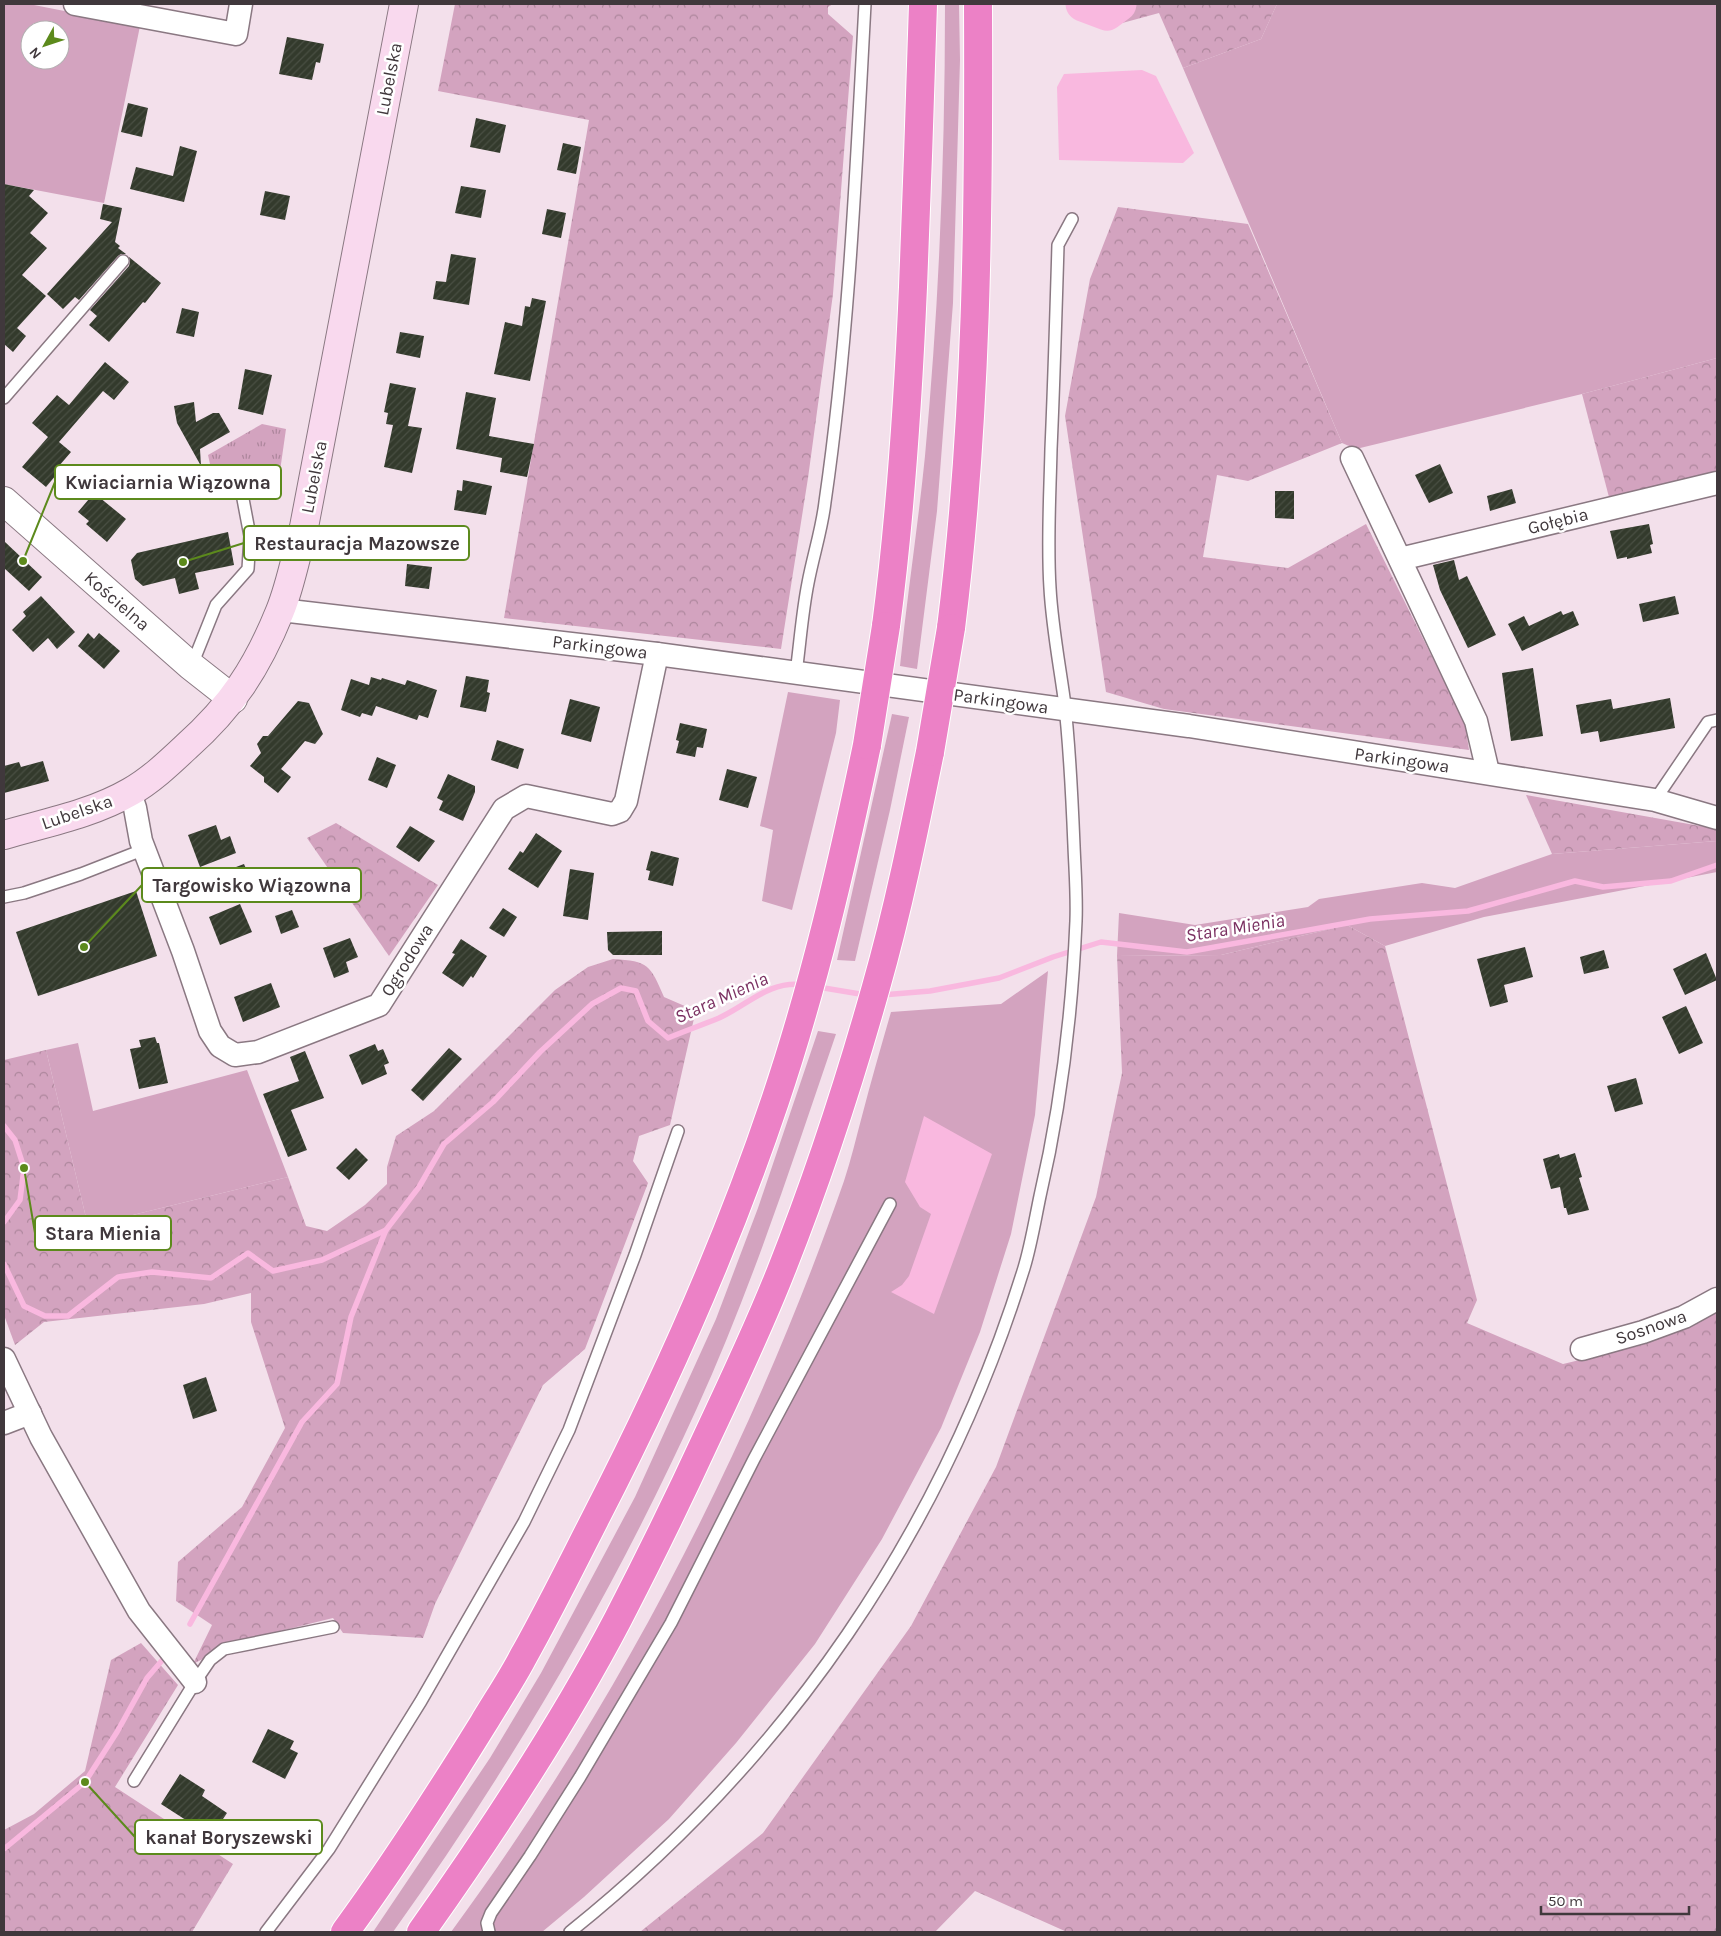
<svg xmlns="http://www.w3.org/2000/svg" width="1721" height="1936" font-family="Karla,sans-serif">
<defs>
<pattern id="forest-crowns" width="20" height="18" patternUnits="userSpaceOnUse" patternTransform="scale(1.25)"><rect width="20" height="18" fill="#d3a3bf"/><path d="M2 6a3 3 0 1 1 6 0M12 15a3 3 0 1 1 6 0" fill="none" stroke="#ad869c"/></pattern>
<pattern id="park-tufts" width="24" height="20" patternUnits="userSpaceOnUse" patternTransform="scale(1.25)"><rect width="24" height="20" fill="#d3a3bf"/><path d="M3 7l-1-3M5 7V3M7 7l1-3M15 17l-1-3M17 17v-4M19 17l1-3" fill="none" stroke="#ad869c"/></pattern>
<pattern id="building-hatch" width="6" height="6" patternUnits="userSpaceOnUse" patternTransform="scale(1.25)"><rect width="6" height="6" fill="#333a2c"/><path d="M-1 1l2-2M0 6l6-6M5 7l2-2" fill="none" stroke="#494f43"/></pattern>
</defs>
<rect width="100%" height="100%" fill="#f3e0eb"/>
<g fill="#d3a3bf" fill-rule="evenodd">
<path d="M4,4h25l111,22 -36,177 -100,-19zM30,30h30v30h-30z"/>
<path d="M945,4h14l1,56 -7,243 -16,208 -20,158 -17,-3c7,-70 18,-140 25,-210 14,-150 20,-301 20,-452z"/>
<polygon points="1277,4 1717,4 1717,358 1582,394 1356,449 1342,443 1183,68 1261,39"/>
<polygon points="788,692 840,700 836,733 792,910 762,901 773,830 760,826"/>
<polygon points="892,714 909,717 890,810 855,961 837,960"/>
<polygon points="1717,841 1717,872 1484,917 1385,946 1347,925 1221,955 1117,956 1119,913 1195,925 1308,907 1319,899 1422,883 1455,888 1552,854"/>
<path d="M1048,971l-13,144 -24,119 -31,98 -39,96 -59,111 -67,105 -79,99 -67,76 -85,78 -42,35h-91c166,-225 301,-487 393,-751 7,-21 12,-43 18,-65 9,-35 19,-69 29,-104l110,-8z"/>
<path d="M818,1031l18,3c-43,126 -84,253 -139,374 -84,185 -186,359 -304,524h-20l117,-174 51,-85 94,-176 81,-178 42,-111z"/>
<polygon points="78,1043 93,1111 247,1070 288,1177 88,1226 46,1050"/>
</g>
<g fill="url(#forest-crowns)">
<polygon points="455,4 833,4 828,7 828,14 853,36 833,294 808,478 781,649 504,618 589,120 438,91"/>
<polygon points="1072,4 1277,4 1261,39 1183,68 1159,13 1115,25 1086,18"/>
<polygon points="1118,207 1248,224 1342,443 1248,481 1217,475 1203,557 1288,568 1366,524 1465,723 1469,750 1164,709 1106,692 1065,416 1090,279"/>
<polygon points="1717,358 1717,475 1610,501 1582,394"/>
<polygon points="1526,795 1717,829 1717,841 1552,854"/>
<polygon points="336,823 438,885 389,956 307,838"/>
<polygon points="1347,925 1385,946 1477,1300 1467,1323 1563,1364 1642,1345 1698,1323 1717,1311 1717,1932 1067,1932 975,1891 935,1932 640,1932 763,1833 911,1626 996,1467 1096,1197 1122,1073 1117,956 1221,955"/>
<path d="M613,959c36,2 37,6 51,38l23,10 8,7 -25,111 -31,11 -6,25 15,22 -63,166 -42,36 -108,219 -12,34 -80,-5 -10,-15 -97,24 -43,22 19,-39 -36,-24 2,-39 64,-55 43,-79 -34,-106v-29l-47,11 -160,18 -29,23 -11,-30v-255l42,-10 42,176 200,-49 18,49 21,5 38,-26 22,-21v-17l9,-31 38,-25 121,-121 33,-23z"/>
<polygon points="141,1643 178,1685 115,1787 233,1864 192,1932 4,1932 4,1830 34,1814 85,1771 111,1660"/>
</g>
<polygon fill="url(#park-tufts)" points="262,424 286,429 280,471 215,487 208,455"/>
<g fill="#f9b8df">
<polygon points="1142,70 1156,76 1194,153 1183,163 1059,160 1057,87 1064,74"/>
<polygon points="924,1116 992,1154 934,1314 891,1292 902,1285 909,1276 931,1214 920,1207 905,1182"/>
</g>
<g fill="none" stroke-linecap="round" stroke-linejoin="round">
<g stroke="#f9b8df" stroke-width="5.5">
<polyline points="818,987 866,995"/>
<polyline points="882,995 930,991 999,978 1053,957 1101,942 1187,952 1370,919 1468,911 1575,881 1603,887 1671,881 1717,865"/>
<polyline points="4,1126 15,1140 24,1168 20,1200 4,1222"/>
<path d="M4,1264l20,42 21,10h23l50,-39 34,-5 59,6 37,-25 25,18 49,-11 64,-30 33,-43 25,-43 49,-42 47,-50 52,-48 29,-16 15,3 12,30 20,17c17,-7 34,-13 51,-20 29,-13 50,-38 85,-33"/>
<polyline points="190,1624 302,1422 337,1384 351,1317 386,1230"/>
<polyline points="4,1849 85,1782 117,1732 147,1678 165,1657"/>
</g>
<polyline stroke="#f9b8df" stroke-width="35" points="1083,4 1107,13 1119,4"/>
</g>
<g fill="url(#building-hatch)">
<polygon points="287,37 324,44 320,63 316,62 312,80 279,74"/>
<polygon points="128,103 148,108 142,137 121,132"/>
<polygon points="476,118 506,125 500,153 470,147"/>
<polygon points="563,143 581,147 576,174 557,170"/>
<polygon points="180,146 197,151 184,202 130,189 136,167 173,176"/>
<polygon points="4,184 34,190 29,196 48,213 30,233 47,248 22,275 46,296 17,328 26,336 13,352 4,344"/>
<polygon points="461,186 486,190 481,218 455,213"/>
<polygon points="265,191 290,196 285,220 260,215"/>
<polygon points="103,204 122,208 115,242 120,246 118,248 126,254 121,254 118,256 79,300 75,297 63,309 47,294 112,222 100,219"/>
<polygon points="547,209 566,213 561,238 542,234"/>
<polygon points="451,254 476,258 469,305 433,299 436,281 446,282"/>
<polygon points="129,257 161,283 145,303 143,302 109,342 89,325 97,316 90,310 129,266 130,262"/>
<polygon points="532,298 546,301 530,381 494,374 505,322 522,326 525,306 530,307"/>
<polygon points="182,308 199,312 194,337 176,333"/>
<polygon points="400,332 424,336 420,358 396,353"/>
<polygon points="105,362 129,382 114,400 103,391 59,442 71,452 59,466 62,468 46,487 22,467 48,437 32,423 57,395 69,405"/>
<polygon points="245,369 272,375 263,415 238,409"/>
<polygon points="390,383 416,388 408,426 422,428 412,473 384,467 393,425 386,424 388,413 384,412"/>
<polygon points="466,392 496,398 489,436 534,444 527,477 500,472 502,458 456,449"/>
<polygon points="194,402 196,422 213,413 219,413 230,432 200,449 201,466 177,423 174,406"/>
<polygon points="1440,464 1453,493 1429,503 1415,475"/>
<polygon points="463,480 492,486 486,515 454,510 457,490 462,491"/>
<polygon points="1512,489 1516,503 1490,511 1487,496"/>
<polygon points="1275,491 1294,491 1294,519 1275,518"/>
<polygon points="94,493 126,519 107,542 86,524 89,521 78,512"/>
<polygon points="1649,524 1653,544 1650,545 1652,553 1627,559 1627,557 1617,559 1610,531"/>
<polygon points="228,532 234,565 195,573 199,589 179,594 175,578 143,586 135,579 131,560 137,553"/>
<polygon points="4,541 42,577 29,591 4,568"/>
<polygon points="1454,560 1459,580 1467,576 1496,635 1468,648 1440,590 1433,565"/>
<polygon points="407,564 432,567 429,589 405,586"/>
<polygon points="41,596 75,632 57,649 48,638 33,652 12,630 26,616 23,612"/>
<polygon points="1675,596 1679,614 1643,622 1639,604"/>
<polygon points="1561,611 1563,615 1573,611 1579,625 1522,651 1508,624 1524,616 1529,626"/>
<polygon points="88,633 94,639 99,633 120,651 104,669 78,646"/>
<polygon points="1533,668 1543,736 1511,741 1502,673"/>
<polygon points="466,676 489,680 487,692 490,693 486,712 460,707"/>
<polygon points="371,677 381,680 382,678 405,685 407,680 437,690 428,718 419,715 417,720 376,706 372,716 362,713 360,717 341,710 351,679 369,685"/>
<polygon points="1670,698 1675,728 1600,742 1598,731 1581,734 1576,705 1611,699 1613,709"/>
<polygon points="570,699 600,707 591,742 561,734"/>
<polygon points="298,701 309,703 323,734 315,744 305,741 281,769 291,777 278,793 264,782 264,777 250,766 261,753 257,744 263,736 268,736"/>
<polygon points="680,723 707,729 703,748 697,747 695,757 676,753 679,741 676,740"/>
<polygon points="497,740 524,749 518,769 491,760"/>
<polygon points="377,757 396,765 387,788 368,780"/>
<polygon points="43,761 49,781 4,793 4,766 19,762 21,767"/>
<polygon points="727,769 757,777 748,808 719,800"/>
<polygon points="448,774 475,786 475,792 463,821 439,810 443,801 437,798"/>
<polygon points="216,825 221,840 230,836 236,853 200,867 188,835"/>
<polygon points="410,826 435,841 419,862 396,847"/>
<polygon points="536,833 562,851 538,888 508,869 520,851 523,853"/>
<polygon points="651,851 679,858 673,886 648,880 650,871 646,870"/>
<polygon points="244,864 247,871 256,867 262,884 237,893 228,870"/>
<polygon points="570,869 594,873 588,920 563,916"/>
<polygon points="136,891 157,956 38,996 16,932"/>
<polygon points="240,904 252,932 220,945 209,917"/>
<polygon points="503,908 517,917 504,937 489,928"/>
<polygon points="292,910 299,927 281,934 275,916"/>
<polygon points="662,931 662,955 613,955 608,950 607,932"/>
<polygon points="350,938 358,957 346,962 349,972 334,978 323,948"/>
<polygon points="461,939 487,956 473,978 471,976 463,987 442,973 455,954 452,953"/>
<polygon points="1525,947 1533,977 1504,985 1508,1002 1490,1007 1477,959"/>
<polygon points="1604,950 1609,968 1584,974 1580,957"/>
<polygon points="1706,953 1717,980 1685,995 1673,969"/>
<polygon points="271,983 280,1007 243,1022 234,997"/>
<polygon points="1686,1006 1703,1043 1679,1054 1662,1017"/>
<polygon points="155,1037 157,1043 159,1043 168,1083 139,1089 130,1049 141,1047 139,1040"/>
<polygon points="375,1044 378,1051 383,1049 389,1063 384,1065 387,1074 362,1085 349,1055"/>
<polygon points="449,1048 462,1059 423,1101 411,1090"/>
<polygon points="305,1051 324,1098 291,1110 307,1150 288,1157 263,1094 299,1081 290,1057"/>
<polygon points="1636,1078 1643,1104 1615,1112 1607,1086"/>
<polygon points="356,1148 368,1160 349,1180 336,1168"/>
<polygon points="1575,1153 1582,1177 1579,1178 1589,1210 1568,1215 1566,1208 1564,1208 1560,1187 1551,1189 1543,1159 1559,1154 1560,1158"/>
<polygon points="206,1377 217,1411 193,1419 183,1385"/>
<polygon points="268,1729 294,1741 290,1749 298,1753 285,1779 252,1762"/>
<polygon points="180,1774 205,1790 202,1796 227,1813 223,1819 235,1826 223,1844 161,1804"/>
</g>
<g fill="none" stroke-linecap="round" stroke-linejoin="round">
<defs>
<g id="service">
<polyline points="4,398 123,261"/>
<polyline points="192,665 216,605 248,569 250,536 243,499"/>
<path d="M796,673c4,-29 6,-60 12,-90 5,-27 14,-54 17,-81 24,-165 31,-332 40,-498"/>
<polyline points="1655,800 1708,722 1717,720"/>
<polyline points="4,897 24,893 81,874 145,849"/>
<polyline points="134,1781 195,1682 210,1660 224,1649 333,1627"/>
<polyline points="266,1932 329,1849 421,1701 524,1522 569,1430 635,1255 678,1131"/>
<polyline points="489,1932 487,1923 491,1913 530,1856 580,1777 671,1623 754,1459 890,1204"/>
<path d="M570,1932c216,-173 372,-399 454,-664 7,-23 11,-48 16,-72 21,-90 32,-183 36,-275 1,-25 -1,-50 -2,-75 -2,-49 -4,-99 -10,-148 -5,-36 -12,-73 -14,-110 -3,-46 0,-93 1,-139 3,-68 5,-136 7,-204l14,-26"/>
</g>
<g id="minor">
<polyline points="75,4 236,34 241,4"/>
<polyline points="1352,458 1476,721 1488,772"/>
<polyline points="1400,559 1717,483"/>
<polyline points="281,610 657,654 1189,726 1655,800 1717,818"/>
<polyline points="130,793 135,808 141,841 183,951 210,1031 220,1046 235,1055 258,1052 379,1005 504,809 526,796 612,814 620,811 626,801 657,654"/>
<polyline points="1582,1349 1643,1332 1684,1317 1717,1299"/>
<polyline points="4,1359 41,1437 139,1611 195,1682"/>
<polyline points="4,1423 30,1413"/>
</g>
<polyline id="tertiary" points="4,501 191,666 233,699"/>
<path id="secondary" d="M4,835c41,-12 88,-21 126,-43 20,-11 39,-29 56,-45 46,-41 71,-79 94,-136 11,-27 16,-57 24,-84l100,-523"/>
<g id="motorway">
<path d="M886,626c15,-114 22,-224 27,-339 4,-94 7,-189 10,-283"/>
<path d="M951,628c26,-207 28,-416 27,-624"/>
<path d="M345,1932c49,-67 94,-137 138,-208 13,-22 28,-44 40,-67 26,-46 49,-93 73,-140 69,-134 131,-273 179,-416 39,-116 67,-236 92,-356"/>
<path d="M421,1932c71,-100 140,-204 197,-313 31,-60 61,-121 89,-182 26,-55 52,-110 74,-166 37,-93 68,-188 95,-284 22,-77 38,-156 54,-235"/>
</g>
</defs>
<use href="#service" stroke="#8a7882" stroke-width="14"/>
<use href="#minor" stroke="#8a7882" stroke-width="25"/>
<use href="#tertiary" stroke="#8a7882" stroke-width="30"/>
<use href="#secondary" stroke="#8a7882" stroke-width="30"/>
<use href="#motorway" stroke="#fff" stroke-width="30"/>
<use href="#service" stroke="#fff" stroke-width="11"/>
<use href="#minor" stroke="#fff" stroke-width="22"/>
<use href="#tertiary" stroke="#fff" stroke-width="28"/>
<use href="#secondary" stroke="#f9d9ee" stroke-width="28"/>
<use href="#motorway" stroke="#ec81c6" stroke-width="28"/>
<defs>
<g id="motorway-bridge">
<polyline points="867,745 886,626"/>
<polyline points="930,752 951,628"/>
</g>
</defs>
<use href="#motorway-bridge" stroke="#fff" stroke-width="30" stroke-linecap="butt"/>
<use href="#motorway-bridge" stroke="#ec81c6" stroke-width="28"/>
</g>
<g text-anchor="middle" stroke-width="5" stroke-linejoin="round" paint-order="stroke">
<g font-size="18" fill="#40383c" stroke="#fff">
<text transform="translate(389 79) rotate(-79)" y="6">Lubelska</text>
<text transform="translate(314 477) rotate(-79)" y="6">Lubelska</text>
<text transform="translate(1558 521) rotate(-14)" y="6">Gołębia</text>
<text transform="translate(117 601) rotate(41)" y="6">Kościelna</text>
<text transform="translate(600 647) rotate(7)" y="6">Parkingowa</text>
<text transform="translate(1001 701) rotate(8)" y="6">Parkingowa</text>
<text transform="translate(1402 760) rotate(8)" y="6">Parkingowa</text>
<text transform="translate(77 812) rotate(-19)" y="6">Lubelska</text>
<text transform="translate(407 960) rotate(-58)" y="6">Ogrodowa</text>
<text transform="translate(1651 1327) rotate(-19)" y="6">Sosnowa</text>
</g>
<g font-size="19" font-style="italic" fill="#7b3162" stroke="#fff">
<text transform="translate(1235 927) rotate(-9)" y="7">Stara Mienia</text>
<text transform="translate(721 997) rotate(-24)" y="7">Stara Mienia</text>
</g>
</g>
<path fill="none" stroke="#5c8a1c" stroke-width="2" d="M23 561L55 482M183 562L244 543M84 947L142 885M24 1168L35 1233M85 1782L135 1837"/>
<g fill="#5c8a1c" stroke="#fff" stroke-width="2">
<circle cx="23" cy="561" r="5"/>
<circle cx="183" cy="562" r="5"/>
<circle cx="84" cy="947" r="5"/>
<circle cx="24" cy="1168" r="5"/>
<circle cx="85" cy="1782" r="5"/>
</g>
<g fill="#fff" stroke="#5c8a1c" stroke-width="2">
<rect x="55" y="465" width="226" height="34" rx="5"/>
<rect x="244" y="526" width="225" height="34" rx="5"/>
<rect x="142" y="868" width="219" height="34" rx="5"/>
<rect x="35" y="1216" width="136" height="34" rx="5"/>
<rect x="135" y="1820" width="187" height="34" rx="5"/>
</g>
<g font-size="19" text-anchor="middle" font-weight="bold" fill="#40383c">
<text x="168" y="489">Kwiaciarnia Wiązowna</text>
<text x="357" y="550">Restauracja Mazowsze</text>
<text x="252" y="892">Targowisko Wiązowna</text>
<text x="103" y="1240">Stara Mienia</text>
<text x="229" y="1844">kanał Boryszewski</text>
</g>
<rect width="1721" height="1936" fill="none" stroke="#40383c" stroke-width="10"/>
<g transform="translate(45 45) rotate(230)"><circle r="24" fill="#ffffff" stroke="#b3afb1"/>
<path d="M0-4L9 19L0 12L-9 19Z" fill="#5c8a1c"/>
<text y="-8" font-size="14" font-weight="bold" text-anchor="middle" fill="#40383c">N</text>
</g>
<path d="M1541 1906v8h148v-8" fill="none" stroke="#40383c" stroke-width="2.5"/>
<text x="1548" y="1906" font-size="15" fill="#40383c" stroke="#ffffff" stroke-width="4" paint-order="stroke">50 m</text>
</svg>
